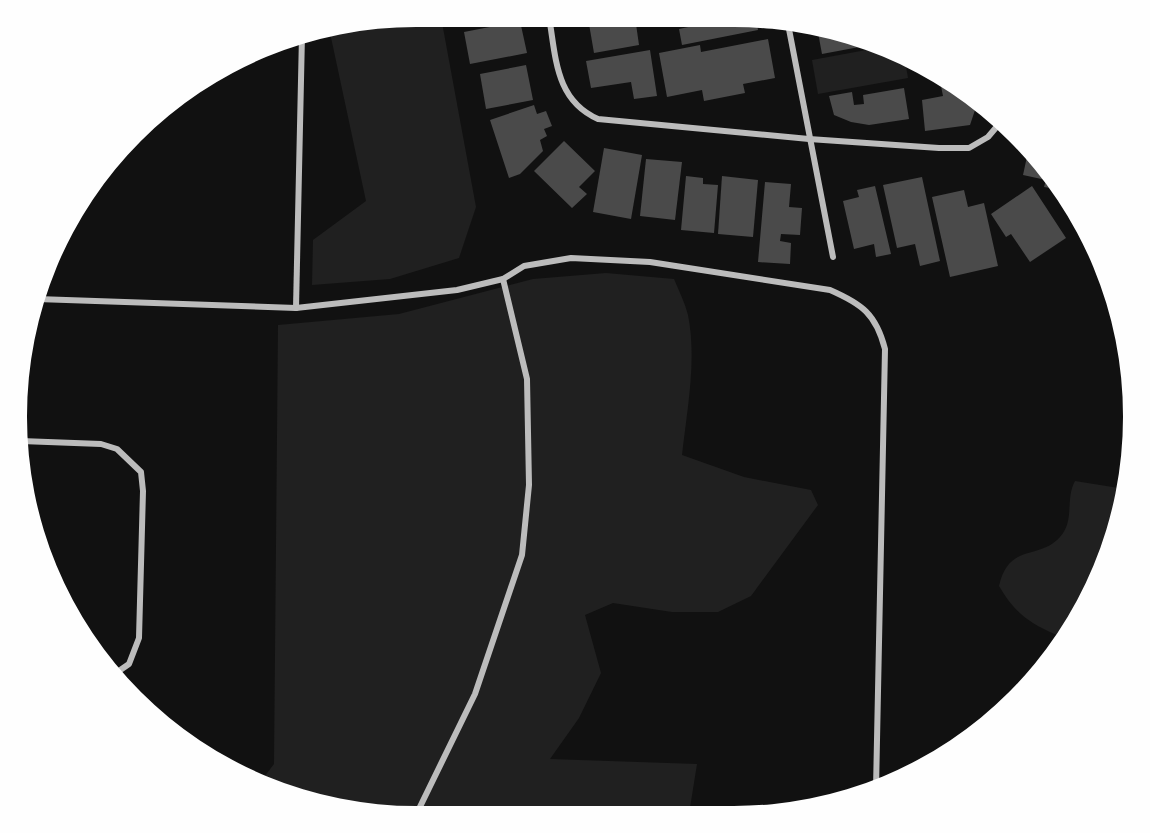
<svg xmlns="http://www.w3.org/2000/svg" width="1150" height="833" font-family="Roboto,sans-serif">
<rect width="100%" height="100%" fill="#111"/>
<g fill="#202020">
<polygon points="416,17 441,17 476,207 459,258 390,279 312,285 313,240 366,201 329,28"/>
<polygon points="877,48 905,61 908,78 818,94 812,60"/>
<path d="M606,273l68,6c5,12 11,24 14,36 9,45 -1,95 -6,140l62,22 67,13 7,15 -67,91 -33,16h-46l-59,-9 -28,12 16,58 -22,45 -29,41 147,5 -8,50 -299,2 -77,-13 -52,-22 13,-17 4,-439 121,-11 134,-35z"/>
<path d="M1075,481l50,8 -13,56 -32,71 -26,37 6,-12 -3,-6c-28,-12 -42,-22 -58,-49 10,-44 39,-25 61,-49 15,-16 5,-38 15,-56z"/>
</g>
<g fill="#4a4a4a">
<polygon points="474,17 512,17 512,18 475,24"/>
<polygon points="635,17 639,45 594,53 589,24"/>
<polygon points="691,17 756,19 758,30 682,45 679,29 693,26"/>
<polygon points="520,21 527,53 470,64 464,32"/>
<polygon points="817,27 837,30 870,45 822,54"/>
<polygon points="768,39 775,78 743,84 745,93 704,101 702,90 667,97 659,53 700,45 701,52"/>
<polygon points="650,50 657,96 634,99 631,82 591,88 586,61"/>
<polygon points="526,65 533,100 486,109 480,74"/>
<polygon points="948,80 955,84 977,104 970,125 925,131 922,100 943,96 940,81"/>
<polygon points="904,88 909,119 869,125 851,122 834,115 829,96 852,92 854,105 864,104 863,95"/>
<polygon points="534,105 537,114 546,111 552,126 544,129 547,136 540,140 543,151 520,174 509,178 490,120"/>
<polygon points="564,141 595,171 579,187 587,194 572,208 534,171"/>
<polygon points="604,148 642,155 631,219 593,212"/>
<polygon points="1028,152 1051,173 1062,190 1044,187 1046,180 1023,175"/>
<polygon points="646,159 682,162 675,220 640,216"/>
<polygon points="686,176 703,178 703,184 718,185 714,233 681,230"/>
<polygon points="722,176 758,180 753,237 718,234"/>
<polygon points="922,177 940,261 920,266 915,244 897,248 883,185"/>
<polygon points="765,182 791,184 789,207 802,208 800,235 781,234 780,241 791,243 790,264 758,262"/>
<polygon points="875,186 891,254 876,257 874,244 854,249 843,201 859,197 857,190"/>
<polygon points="1032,186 1066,238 1030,262 1011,234 1006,237 991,214"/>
<polygon points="964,190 968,207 984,203 998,266 950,277 932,197"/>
</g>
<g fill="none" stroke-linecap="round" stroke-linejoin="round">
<g stroke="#bcbcbc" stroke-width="6">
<path d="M549,17c7,40 6,83 49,102l211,20 130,9h30l19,-11 11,-13"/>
<polyline points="788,24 833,257"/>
<path d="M37,299l259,9 161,-18 46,-11 21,-13 47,-8 79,4 180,28c32,14 46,24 55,59l-9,440"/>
<polyline points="296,308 302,35"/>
<polyline points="21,441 101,444 117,449 141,472 143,491 139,638 129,664 113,675"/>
<polyline points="416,815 475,694 522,555 529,485 527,379 503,279"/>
</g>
</g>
<path d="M0 0H1150V833H0ZM416 27H734A389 389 0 0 1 1123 416V417A389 389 0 0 1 734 806H416A389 389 0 0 1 27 417V416A389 389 0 0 1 416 27Z" fill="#fefefe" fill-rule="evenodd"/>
</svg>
